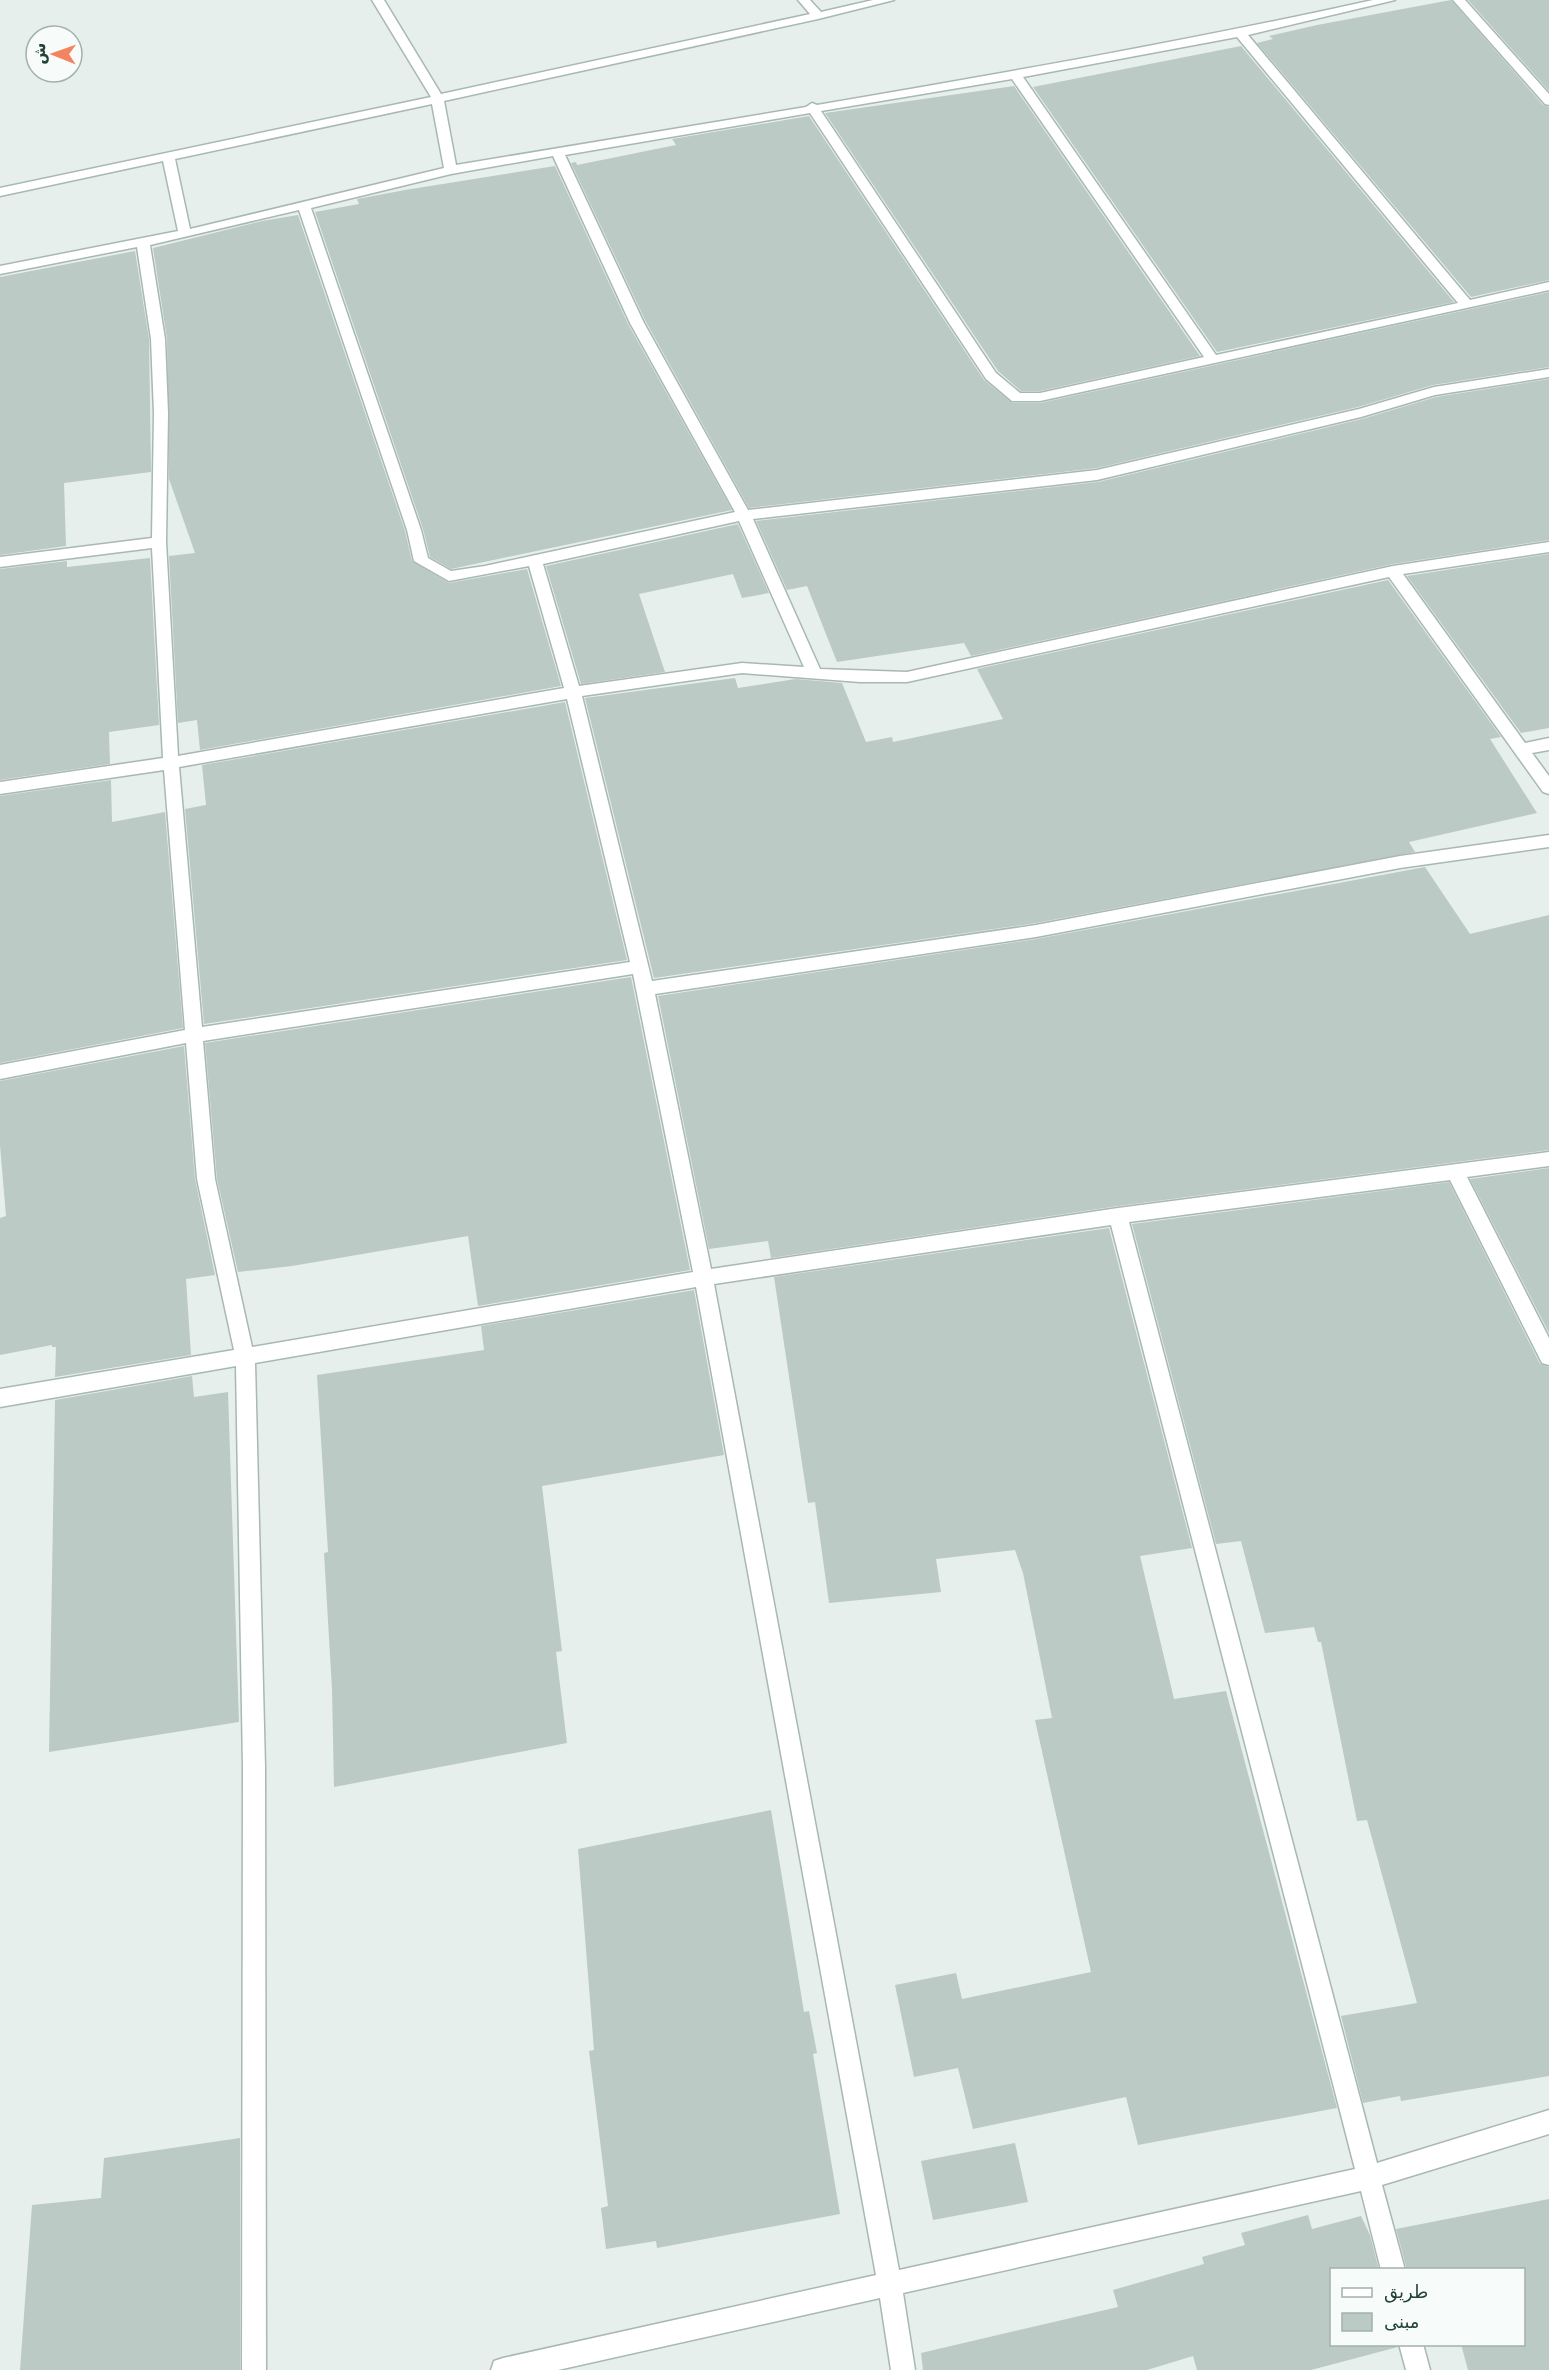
<svg xmlns="http://www.w3.org/2000/svg" width="1549" height="2370" font-family="'DejaVu Sans',Vazirmatn,sans-serif">
<rect width="100%" height="100%" fill="#e6efeb"/>
<g fill="#bbcac4">
<polygon points="1451,0 1543,105 1549,107 1549,280 1471,297 1257,43 1273,39 1269,36 1317,25"/>
<polygon points="1468,0 1549,0 1549,91"/>
<polygon points="1241,46 1454,302 1217,352 1033,87"/>
<polygon points="1014,86 1200,356 1040,391 1021,391 998,371 825,113"/>
<polygon points="809,116 984,380 1012,403 1040,403 1549,292 1549,367 1433,385 1358,407 1097,468 749,508 646,322 571,163 576,162 577,165 676,145 672,139"/>
<polygon points="555,166 628,324 732,510 451,569 430,557 423,529 315,212 359,204 357,199 405,190"/>
<polygon points="298,215 405,531 412,561 449,583 527,569 561,686 200,750 197,720 178,723 169,556 195,553 169,479 167,339 153,248 262,221"/>
<polygon points="135,251 149,339 151,472 64,483 66,546 0,555 0,277"/>
<polygon points="1549,379 1549,540 1393,564 971,656 964,643 837,662 807,586 787,590 756,521 1098,482 1362,419 1436,397"/>
<polygon points="738,524 769,593 742,598 733,574 639,594 665,672 581,684 546,566"/>
<polygon points="1549,554 1549,728 1521,733 1407,576"/>
<polygon points="150,558 159,725 109,732 110,764 0,780 0,569 67,561 67,567"/>
<polygon points="1388,580 1501,737 1490,739 1537,813 1409,842 1415,852 1036,923 654,978 585,698 735,678 738,688 796,679 842,683 866,742 892,737 893,742 1003,719 977,669"/>
<polygon points="565,702 627,960 204,1024 185,809 206,805 202,765"/>
<polygon points="111,780 112,822 165,812 183,1028 0,1063 0,796"/>
<polygon points="1425,867 1470,934 1549,915 1549,1150 1118,1206 771,1258 768,1241 709,1249 658,996 1036,939"/>
<polygon points="631,977 690,1270 478,1306 468,1236 292,1266 238,1272 217,1179 205,1043"/>
<polygon points="184,1046 195,1179 215,1275 186,1279 191,1355 55,1377 56,1347 52,1347 52,1345 0,1355 0,1218 6,1216 0,1145 0,1081"/>
<polygon points="1549,1168 1549,1333 1470,1179"/>
<polygon points="1449,1182 1540,1364 1549,1367 1549,2076 1401,2101 1400,2096 1363,2103 1341,2016 1417,2003 1367,1820 1357,1821 1321,1642 1318,1642 1314,1627 1265,1633 1241,1541 1216,1544 1132,1224"/>
<polygon points="1109,1228 1192,1548 1140,1556 1174,1699 1226,1691 1337,2108 1138,2145 1126,2097 973,2129 958,2068 914,2077 895,1985 956,1973 962,1999 1091,1972 1035,1720 1052,1718 1023,1573 1015,1550 936,1559 941,1592 829,1603 815,1502 808,1503 774,1277"/>
<polygon points="694,1290 724,1455 542,1486 562,1651 556,1652 567,1743 334,1787 332,1689 324,1553 328,1552 317,1375 484,1350 481,1326"/>
<polygon points="192,1376 194,1397 228,1392 239,1722 49,1752 55,1400"/>
<polygon points="771,1810 804,2012 809,2011 817,2053 813,2054 840,2214 657,2248 656,2241 606,2249 601,2208 608,2206 589,2051 594,2050 578,1849"/>
<polygon points="240,2138 240,2370 20,2370 32,2205 101,2198 104,2158"/>
<polygon points="1015,2143 1028,2202 933,2220 921,2161"/>
<polygon points="1549,2199 1549,2370 1468,2370 1461,2344 1524,2344 1524,2270 1407,2270 1396,2229"/>
<polygon points="1308,2215 1312,2229 1361,2216 1370,2235 1379,2270 1332,2270 1332,2344 1397,2344 1398,2347 1311,2370 1197,2370 1193,2356 1147,2370 923,2370 921,2353 1118,2307 1113,2290 1204,2264 1202,2257 1245,2245 1241,2233"/>
</g>
<g fill="none" stroke-linecap="round" stroke-linejoin="round">
<defs>
<g id="minor">
<path d="M372,0h12l57,94 369,-80 -12,-14h12l11,12 52,-12h21l-76,19 -374,82 12,64 350,-58 6,-4 5,2c186,-32 372,-64 556,-105h22l-147,35 222,265 79,-18v8l-509,111h-28l-26,-22 -176,-266 -245,42 79,168 104,187 349,-40 262,-61 75,-22 115,-18v8l-114,18 -74,22 -264,63 -344,39 67,150 87,3 486,-106 156,-24v10l-146,22 122,169 24,-5v12l-17,3 17,23v18l-6,-2 -154,-215 -482,105h-47l-118,-9 -160,23 70,285 384,-56 364,-69 149,-21v12l-149,21 -364,69 -381,57 56,275 407,-61 431,-56v14l-82,11 82,161v27l-7,-2 -92,-183 -321,42 248,941 172,-53v24l-167,51 23,85h-24l-20,-79 -458,102 12,77h-24l-11,-72 -322,72h-67l3,-9 9,-3 373,-83 -180,-988 -441,76 10,404 1,603h-24l1,-603 -7,-401 -236,41v-18l234,-39 -37,-171 -11,-136 -186,36v-14l185,-35 -21,-260 -164,24v-12l163,-24 -11,-210 -152,19v-10l152,-19 2,-125 -3,-74 -14,-92 -137,27v-8l178,-35 -15,-70 -163,35v-8l431,-91zM1237,37l221,266 -242,52 -193,-278zM1012,79l192,278 -164,36h-20l-24,-20 -175,-262zM432,104l12,64 -254,61 -15,-70zM553,156l77,167 105,189 -250,54 -34,5 -23,-13 -7,-28 -110,-322 140,-34zM299,210l108,320 7,31 35,20 80,-15 35,122 -386,68 -12,-214 2,-129 -3,-74 -15,-94zM739,521l65,146 -62,-4 -163,23 -36,-122zM567,699l63,263 -428,65 -23,-260zM633,974l60,298 -441,75 -37,-168 -12,-138zM1111,1225l244,944 -456,101 -185,-986z"/>
<polygon points="1453,0 1465,0 1549,94 1549,105 1545,104"/>
<polygon points="1399,2344 1423,2344 1430,2370 1406,2370"/>
</g>
</defs>
<use href="#minor" stroke="#a8b8b2" stroke-width="3"/>
<use href="#minor" fill="#fff" fill-rule="evenodd"/>
</g>
<rect x="1330" y="2268" width="195" height="78" fill="#f7fbf9" stroke="#a3b1ad" stroke-width="1.5"/>
<rect x="1342" y="2288" width="30" height="9" fill="#ffffff" stroke="#a3b1ad" stroke-width="1.5"/>
<text x="1384" y="2298" font-size="18" fill="#24423a">طريق</text>
<rect x="1342" y="2313" width="30" height="18" fill="#bbcac4" stroke="#a3b1ad" stroke-width="1.5"/>
<text x="1384" y="2328" font-size="18" fill="#24423a">مبنى</text>
<g transform="translate(54 54) rotate(271)"><circle r="28" fill="#f7fbf9" stroke="#a3b1ad" stroke-width="1.5"/>
<path d="M0-4.5L10 22L0 15L-10 22Z" fill="#f4845f"/>
<text y="-9" font-size="16" font-weight="bold" text-anchor="middle" fill="#24423a">ش</text>
</g>
</svg>
